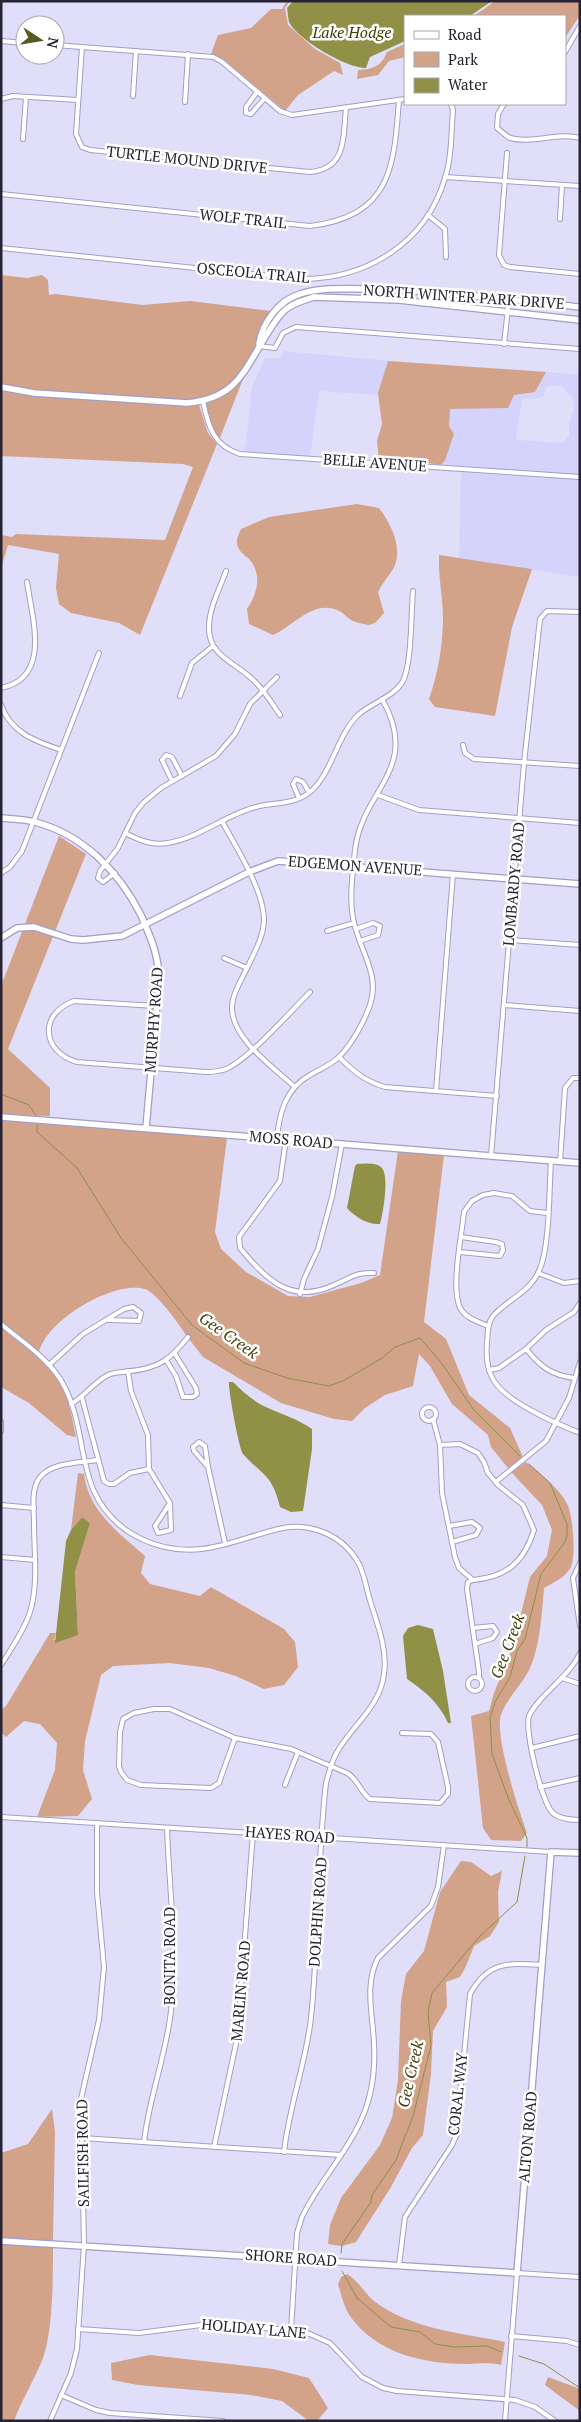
<svg xmlns="http://www.w3.org/2000/svg" width="581" height="2422" font-family="'PT Serif',serif">
<rect width="100%" height="100%" fill="#e0def9"/>
<g fill="#d5d2fc" fill-rule="evenodd">
<polygon points="284,351 388,361 378,395 319,391 310,457 243,452 246,444 252,387 265,358 281,358"/>
<path d="M546,372l34,3v100l-139,-10 4,-5 5,-51 57,-1 7,-13 21,-3zM562,385l4,7 5,3 2,5 1,9 -5,16v11l-7,7 -44,-3 -2,-2 6,-39 18,-1 4,-3 2,-8z"/>
<polygon points="461,472 580,480 580,577 459,558"/>
</g>
<g fill="#d2a289">
<polygon points="287,1 290,1 285,8 288,25 315,49 340,63 343,75 334,71 298,95 285,111 223,59 211,54 218,35 251,28 271,9 282,9"/>
<polygon points="495,1 580,1 580,15 565,38 565,16 474,16"/>
<path d="M405,44v13l-16,4 -11,14 -21,4 1,-9c15,-1 23,-3 29,-18z"/>
<path d="M1,275l26,3 15,-3 6,5 1,15 6,-1 87,11 48,-4 81,10c-14,20 -16,45 -31,64 -7,9 -17,17 -27,21 -25,10 -57,3 -83,1 -43,-3 -86,-5 -129,-12z"/>
<polygon points="388,361 546,372 535,392 514,395 508,408 450,409 449,426 454,434 445,460 441,465 415,461 379,461 377,441 382,424 378,393"/>
<polygon points="243,379 219,440 213,432 204,404 230,392"/>
<polygon points="1,390 34,395 199,405 208,433 217,444 140,635 119,623 71,613 59,604 56,588 59,554 8,545 1,568 1,535 12,537 16,534 165,540 193,467 183,464 1,456"/>
<path d="M357,504l22,4c12,16 23,38 16,57 -4,9 -13,18 -17,27l6,21 -9,10 -6,2c-5,-1 -11,-2 -16,-4 -6,-3 -10,-9 -16,-11 -24,-10 -44,16 -64,25l-24,-11 -2,-15c10,-15 16,-34 2,-50 -6,-5 -13,-10 -12,-19 0,-3 3,-8 4,-11l28,-12z"/>
<path d="M439,555l93,14 -20,58 -17,89 -60,-9 -6,-8c9,-25 14,-55 14,-81 0,-21 -5,-42 -4,-63z"/>
<polygon points="59,836 86,854 8,1049 50,1088 50,1116 1,1115 1,986"/>
<path d="M1,1119l226,19 -12,94 6,17 25,23 42,24 22,1 51,-14 19,-8 18,-124 46,4 -20,167 22,17 23,56 41,33 13,29 -15,11 -17,-21 -3,-12 -36,-31 -22,-38 -11,-12 -6,32 -28,9 -20,13 -13,13 -18,-2 -53,-16 -78,-46 -14,-18 2,-3 -5,-1c-8,-12 -29,-42 -41,-46 -32,-9 -100,32 -106,64l-38,-32z"/>
<path d="M1,1327c20,17 46,34 59,57 10,16 12,35 16,53l-9,-2 -38,-32 -28,-16z"/>
<path d="M526,1462c13,11 36,28 42,44 5,12 8,49 3,61 -6,11 -17,15 -27,21 -2,24 -4,60 -15,82 -8,16 -22,28 -28,45 -7,20 18,96 26,118l-6,8 -30,-1 -8,-12 -12,-112 18,-5 5,-18 19,-47 17,-69 17,-21 5,-26 -10,-25 -31,-33z"/>
<path d="M78,1473l6,1c5,38 34,58 61,82l-4,17 9,11 50,12 11,-9 73,42 11,13 3,25 -14,18 -20,4 -28,-13 -27,-8 -39,-5 -57,3 -12,9 -16,66 -2,29 9,29 -14,17 -41,1 18,-47 2,-27 -17,-19 -16,-3 -18,16 -5,-5v-22l5,-4 44,-73h6l-2,7 24,-5 -3,-63 15,-49 -8,-6 -11,13z"/>
<polygon points="461,1861 471,1862 491,1876 502,1871 498,1892 499,1922 490,1936 474,1946 466,1966 460,1977 446,1982 447,2007 433,2031 431,2074 423,2135 412,2148 391,2187 356,2242 342,2246 328,2244 330,2225 341,2198 380,2145 392,2118 398,2080 401,2001 406,1974 424,1951 440,1892"/>
<polygon points="52,2109 55,2132 53,2241 1,2239 1,2153 28,2144"/>
<path d="M1,2243l52,3c0,30 0,85 -10,112 -8,21 -21,41 -29,63h-13z"/>
<path d="M347,2274c13,8 17,19 27,27 36,28 88,32 131,41l-4,23c-12,-3 -22,-1 -34,-1 -44,0 -91,-11 -117,-48 -6,-9 -9,-22 -12,-32l3,-7z"/>
<polygon points="150,2355 273,2369 309,2378 328,2408 317,2421 309,2421 282,2401 251,2395 138,2385 112,2380 111,2363"/>
<polygon points="548,2377 580,2389 580,2411 545,2385"/>
</g>
<g fill="#909046">
<path d="M293,1h199l-22,15h-65v25l-35,16 -4,11c-20,0 -65,-27 -76,-44 -2,-4 -2,-11 -3,-16z"/>
<path d="M357,1164c7,0 18,-2 24,3 9,7 2,47 -1,57 -12,1 -25,-7 -33,-16l8,-42z"/>
<path d="M229,1382h4c10,10 21,20 35,26 15,7 30,11 44,21v20l-9,62 -12,1 -11,-5c-8,-33 -17,-31 -37,-53 -4,-5 -15,-65 -14,-72z"/>
<polygon points="82,1517 90,1523 75,1572 78,1635 55,1643 66,1541 71,1530"/>
<path d="M418,1625l15,4 10,42 8,52h-3c-9,-20 -23,-32 -41,-44l-4,-43 5,-8z"/>
</g>
<g fill="none" stroke-linecap="round" stroke-linejoin="round">
<g stroke="#909046" stroke-width="1">
<polyline points="1,1094 29,1105 37,1117"/>
<polyline points="37,1123 37,1132 77,1168 121,1238 192,1325 244,1363 287,1378 329,1386 343,1381 382,1358 395,1347 420,1338 440,1361 474,1410 520,1456"/>
<polyline points="527,1847 527,1838 509,1800 492,1754 490,1718 495,1702 510,1677 517,1651 525,1639 541,1574 565,1542 567,1536 567,1524 550,1483 529,1464"/>
<polyline points="341,2253 342,2244 371,2202 372,2195 396,2160 413,2116 431,2046 428,2012 432,1993 479,1937 517,1902 525,1856"/>
<polyline points="342,2271 357,2298 391,2327 420,2332 435,2344 454,2347 487,2346 501,2352"/>
<polyline points="519,2356 544,2364 580,2388"/>
</g>
<defs>
<g id="street">
<polyline points="1,41 25,43"/>
<polyline points="55,45 213,57 221,61 280,111 292,115 405,99"/>
<path d="M82,47l-6,87 6,13 8,3 220,22c37,-3 33,-35 36,-64"/>
<polyline points="565,52 580,26"/>
<polyline points="257,92 246,107 246,113 251,114 265,98"/>
<polyline points="133,96 136,51"/>
<polyline points="1,99 13,96 78,100"/>
<polyline points="185,102 188,54"/>
<path d="M504,104l-6,10 -1,14c4,3 9,8 13,10 22,6 49,-6 70,0"/>
<polyline points="23,139 26,97"/>
<polyline points="507,153 499,255 504,265 510,267 580,274"/>
<polyline points="445,177 580,186"/>
<path d="M1,194l309,32c81,-10 84,-58 89,-126"/>
<polyline points="428,215 445,229 446,257"/>
<polyline points="560,219 562,185"/>
<path d="M1,248l301,31c65,0 124,-36 143,-101 7,-21 6,-46 8,-68l-2,-6"/>
<polyline points="504,344 509,300"/>
<polyline points="259,346 275,348 283,333 296,327 580,349"/>
<path d="M203,401c5,26 11,45 37,53l340,23"/>
<path d="M226,571c-6,17 -17,37 -17,56 -1,28 25,35 42,51 12,10 20,24 29,37"/>
<path d="M1,688c51,-10 31,-70 26,-106"/>
<polyline points="180,696 192,663 213,646"/>
<path d="M1,705c10,28 34,36 60,45"/>
<polyline points="463,745 465,753 474,759 580,766"/>
<polyline points="172,781 162,760 166,755 172,757 182,776"/>
<polyline points="378,795 419,810 580,823"/>
<polyline points="299,798 293,784 296,779 303,782 309,792"/>
<path d="M222,821c14,27 41,67 42,98 0,17 -9,32 -16,47 -6,13 -16,28 -16,42 0,31 42,60 63,79"/>
<path d="M125,833c14,7 27,13 43,10 31,-5 57,-28 88,-36 18,-5 38,-2 54,-15 23,-20 26,-55 48,-77 13,-12 36,-18 45,-34 9,-18 8,-69 10,-90"/>
<polyline points="1,873 10,867 22,851 99,653"/>
<polyline points="115,873 103,882 98,878 100,871 118,848 135,813 143,803 161,788 216,756 235,734 250,704 277,677"/>
<polyline points="356,929 373,923 380,926 378,935 360,941"/>
<polyline points="327,931 354,923"/>
<polyline points="510,940 580,945"/>
<polyline points="224,958 247,968"/>
<polyline points="504,1005 580,1011"/>
<path d="M156,1006l-82,-5c-36,13 -32,51 3,61l129,10c7,0 14,-1 20,-3 22,-9 65,-58 84,-77"/>
<path d="M339,1057c15,15 26,24 46,30l112,9"/>
<polyline points="436,1091 453,874"/>
<path d="M277,1139c2,-26 9,-51 33,-64 10,-6 21,-10 29,-18 13,-13 25,-35 31,-52 11,-31 -12,-57 -17,-87 -4,-21 0,-46 2,-68 7,-61 67,-81 27,-151"/>
<path d="M286,1139l-6,42 -41,56 1,11c26,32 52,57 94,37 17,-7 21,-13 40,-12"/>
<polyline points="491,1156 524,763 540,619 547,611 580,612"/>
<path d="M551,1161c-2,29 -1,86 -12,110 -9,21 -32,29 -46,45 -6,7 -5,18 -6,26 -1,12 0,27 6,37 11,22 64,45 87,54"/>
<polyline points="560,1162 565,1088 573,1078 580,1078"/>
<polyline points="460,1252 500,1256 503,1250 502,1244 496,1242 461,1237"/>
<polyline points="538,1273 564,1283 580,1281"/>
<polyline points="300,1294 304,1279 318,1249 332,1197 342,1144"/>
<path d="M1,1324c21,18 49,35 62,60 28,51 9,107 63,146 22,15 49,22 76,19 26,-3 51,-14 76,-20 32,-8 65,6 81,35 5,10 7,22 10,33 7,24 19,51 15,77 -4,34 -33,52 -48,80 -5,9 -7,19 -10,29 -9,78 -7,157 -15,235 -5,45 -22,88 -27,134"/>
<path d="M488,1326c-9,-4 -20,-7 -26,-15 -13,-17 0,-77 2,-99l8,-11 11,-6 11,-2 18,3 18,15 17,2"/>
<path d="M526,1349c15,18 25,26 48,29"/>
<polyline points="166,1360 176,1376 183,1397 193,1397 197,1394 196,1388 175,1354"/>
<polyline points="49,1365 83,1334 124,1309 133,1307 141,1313 139,1321 108,1320"/>
<polyline points="489,1370 499,1368 526,1349 546,1330 574,1312 580,1303"/>
<polyline points="128,1371 131,1391 148,1435 149,1469 170,1503 171,1530 158,1533 155,1526 170,1503"/>
<polyline points="82,1398 104,1481 109,1484 114,1484 130,1473 149,1469"/>
<path d="M71,1404c14,-8 23,-22 37,-29 5,-3 16,-3 23,-4 28,-3 40,-12 57,-34"/>
<circle cx="429" cy="1414" r="7"/>
<polyline points="433,1419 440,1445 442,1493 455,1557 459,1568 473,1580"/>
<polyline points="1,1422 1,1431"/>
<path d="M440,1445l20,-1 18,9 6,9 4,11 10,12 25,20 11,25c-10,32 -27,47 -61,50"/>
<polyline points="208,1467 194,1451 193,1447 199,1442 205,1446 208,1467 225,1543"/>
<polyline points="497,1481 546,1441 569,1398 580,1362"/>
<polyline points="1,1505 34,1508"/>
<polyline points="449,1526 472,1522 480,1528 476,1535 452,1542"/>
<polyline points="1,1557 35,1560"/>
<polyline points="580,1563 573,1578 580,1626"/>
<polyline points="473,1580 468,1582 467,1589 479,1672 479,1678"/>
<polyline points="473,1628 493,1626 497,1632 493,1638 475,1644"/>
<path d="M580,1653c-10,23 -42,43 -51,63 -5,12 13,90 25,98 7,5 17,6 26,6"/>
<path d="M1,1665c10,-16 22,-33 28,-50 10,-28 5,-63 5,-92 0,-15 -4,-37 8,-48 13,-13 38,-12 55,-15"/>
<circle cx="475" cy="1684" r="7"/>
<polyline points="562,1678 580,1684"/>
<path d="M235,1738l-14,39 -2,6 -8,5 -70,-3 -14,-5 -6,-8 -2,-6 1,-34 3,-13 11,-6 20,-4h16l65,29 56,11 56,24c11,6 13,19 23,26l70,4 8,-9v-7l-10,-45 -7,-8 -29,-1"/>
<polyline points="532,1748 580,1736"/>
<polyline points="285,1785 298,1752"/>
<polyline points="540,1787 580,1778"/>
<polyline points="1,1817 551,1852"/>
<polyline points="82,2138 341,2155"/>
<path d="M144,2142c5,-45 22,-86 27,-131 7,-60 -2,-123 -4,-183"/>
<polyline points="214,2147 237,2039 253,1833"/>
<path d="M399,2265l6,-48 47,-72 4,-9 14,-142c18,-33 38,-31 72,-29"/>
<polyline points="78,2329 139,2333 209,2324 303,2331 330,2343 362,2377 383,2388 397,2391 515,2400 535,2407 555,2421"/>
<path d="M291,2330l6,-97 5,-16c20,-42 58,-77 68,-123 4,-17 5,-33 4,-50 -1,-29 -10,-59 4,-86l53,-52 7,-19 6,-42"/>
<polyline points="511,2336 567,2341 580,2345"/>
<polyline points="61,2395 96,2410 110,2413 223,2421"/>
<polyline points="50,2421 71,2373 77,2349 84,2245 81,2099 99,2020 104,1967 97,1892 97,1823"/>
<polyline points="505,2421 517,2273 580,2277"/>
</g>
<g id="secondary">
<path d="M259,344c3,-21 20,-44 41,-50 20,-7 43,-5 64,-5 72,1 144,11 216,18"/>
<path d="M1,387l33,6 153,10c50,-5 56,-31 80,-69 5,-8 11,-18 18,-24 8,-7 19,-10 29,-13l85,3 181,20"/>
<path d="M1,818c11,1 24,1 34,4 49,13 84,50 106,93 10,23 18,41 18,66l-13,147"/>
<polyline points="1,938 17,928 34,927 71,939 83,940 122,936 249,872 278,861 580,884"/>
<polyline points="1,1117 580,1163"/>
<polyline points="1,2241 517,2273 551,1852 580,1853"/>
</g>
</defs>
<use href="#street" stroke="#a29ec8" stroke-width="6"/>
<use href="#secondary" stroke="#a29ec8" stroke-width="8"/>
<use href="#street" stroke="#fff" stroke-width="4"/>
<use href="#secondary" stroke="#fff" stroke-width="5.5"/>
</g>
<g text-anchor="middle" stroke-width="5" stroke-linejoin="round" paint-order="stroke">
<g font-size="15" fill="#252334" stroke="#fff">
<text transform="translate(187 160) rotate(6)" y="5">TURTLE MOUND DRIVE</text>
<text transform="translate(243 219) rotate(6)" y="5">WOLF TRAIL</text>
<text transform="translate(253 273) rotate(5)" y="5">OSCEOLA TRAIL</text>
<text transform="translate(464 297) rotate(4)" y="5">NORTH WINTER PARK DRIVE</text>
<text transform="translate(375 463) rotate(4)" y="5">BELLE AVENUE</text>
<text transform="translate(355 866) rotate(4)" y="5">EDGEMON AVENUE</text>
<text transform="translate(514 884) rotate(-85)" y="5">LOMBARDY ROAD</text>
<text transform="translate(154 1020) rotate(-86)" y="5">MURPHY ROAD</text>
<text transform="translate(291 1140) rotate(5)" y="5">MOSS ROAD</text>
<text transform="translate(290 1835) rotate(4)" y="5">HAYES ROAD</text>
<text transform="translate(318 1912) rotate(-86)" y="5">DOLPHIN ROAD</text>
<text transform="translate(170 1956) rotate(-90)" y="5">BONITA ROAD</text>
<text transform="translate(241 1991) rotate(-85)" y="5">MARLIN ROAD</text>
<text transform="translate(458 2094) rotate(-84)" y="5">CORAL WAY</text>
<text transform="translate(528 2137) rotate(-85)" y="5">ALTON ROAD</text>
<text transform="translate(83 2153) rotate(-91)" y="5">SAILFISH ROAD</text>
<text transform="translate(291 2258) rotate(4)" y="5">SHORE ROAD</text>
<text transform="translate(254 2329) rotate(5)" y="5">HOLIDAY LANE</text>
</g>
<g font-size="16" font-style="italic" fill="#434206" stroke="#fff">
<text x="352" y="38">Lake Hodge</text>
<text transform="translate(229 1335) rotate(35)" y="6">Gee Creek</text>
<text transform="translate(507 1646) rotate(-69)" y="6">Gee Creek</text>
<text transform="translate(410 2074) rotate(-77)" y="6">Gee Creek</text>
</g>
</g>
<rect width="581" height="2422" fill="none" stroke="#252334" stroke-width="5"/>
<rect x="404" y="15" width="162" height="90" fill="#ffffff" stroke="#a8a7ae"/>
<rect x="414" y="31" width="25" height="8" fill="#ffffff" stroke="#a8a7ae"/>
<text x="448" y="40" font-size="15" fill="#252334">Road</text>
<rect x="414" y="52" width="25" height="15" fill="#d2a289" stroke="#a8a7ae"/>
<text x="448" y="65" font-size="15" fill="#252334">Park</text>
<rect x="414" y="78" width="25" height="15" fill="#909046" stroke="#a8a7ae"/>
<text x="448" y="90" font-size="15" fill="#252334">Water</text>
<g transform="translate(40 40) rotate(102)"><circle r="24" fill="#ffffff" stroke="#a8a7ae"/>
<path d="M0-4L9 19L0 12L-9 19Z" fill="#595926"/>
<text y="-8" font-size="14" font-weight="bold" text-anchor="middle" fill="#252334">N</text>
</g>
</svg>
